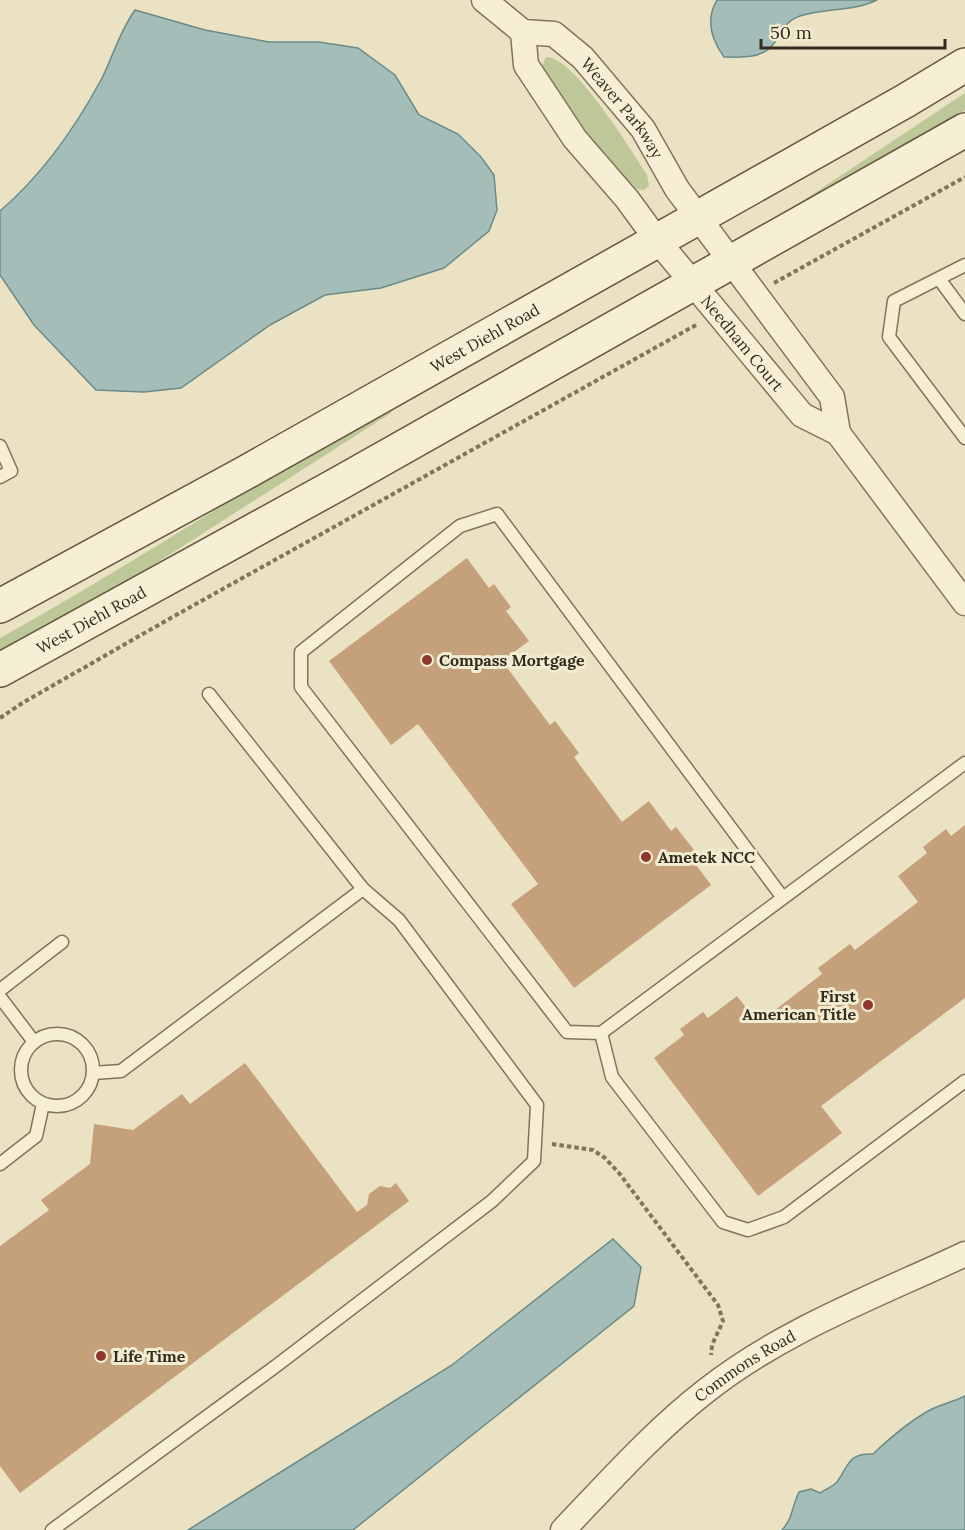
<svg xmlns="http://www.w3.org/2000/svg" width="965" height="1530" font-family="Lora,serif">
<rect width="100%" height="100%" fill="#eae2c3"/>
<g fill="#bdc798">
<path d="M546,57c27,-2 87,96 101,118l2,11 -5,4 -7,-1c-40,-41 -66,-73 -95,-123z"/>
<polygon points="965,93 965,110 928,137 791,215 789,210"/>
<path d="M388,406l3,7 -322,206 -69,34v-15c132,-73 257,-157 388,-232z"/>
</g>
<g fill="#a4bdb8" stroke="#6c8a86" stroke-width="1.5">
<path d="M717,0h160c-25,12 -52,8 -77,16 -20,7 -20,24 -31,33 -13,10 -30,8 -45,8 -13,-18 -19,-37 -7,-57z"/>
<path d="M135,10l70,20 64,12h50l39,6 37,27 24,40 39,19 23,23 13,18 3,35 -8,21 -45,37 -63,20 -56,7 -55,30 -89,63 -37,4 -48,-2 -62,-65 -34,-50v-64c41,-35 75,-83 101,-131 12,-23 18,-48 34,-70z"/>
<polygon points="613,1239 641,1267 634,1306 353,1530 188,1530 452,1365"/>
<path d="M965,1396v134h-183c11,-12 10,-24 17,-38l12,-3 9,4c5,-3 13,-7 17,-11 12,-17 11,-29 36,-28 18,-17 35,-32 57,-44 11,-6 24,-8 35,-14z"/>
</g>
<g fill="#c5a17b">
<polygon points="467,558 489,588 494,584 511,607 506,611 529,641 502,661 550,725 555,721 579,753 574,757 622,822 649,801 671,831 676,827 694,850 688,854 711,885 574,988 511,904 538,884 418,724 391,745 329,661"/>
<polygon points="965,825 965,998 821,1106 842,1133 758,1196 654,1058 684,1035 680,1029 703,1012 708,1018 737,996 758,1023 822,974 818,968 850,944 855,950 918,902 898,876 927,853 923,847 946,829 951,836"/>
<polygon points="245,1063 357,1212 367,1205 369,1194 380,1186 390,1188 396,1183 409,1201 20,1493 0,1466 0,1246 49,1210 41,1200 90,1164 94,1124 133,1130 182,1094 190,1104"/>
</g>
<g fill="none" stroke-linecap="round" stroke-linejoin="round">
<defs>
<g id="lane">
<polyline points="965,265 894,301 889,337 965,438"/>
<polyline points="940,280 965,314"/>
<polyline points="0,446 11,471 0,477"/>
<polyline points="783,898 497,514 460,526 301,652 301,687 567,1032 601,1033 965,763"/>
<polyline points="0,990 62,942"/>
<polyline points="0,997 34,1042"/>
<polyline points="601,1033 612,1077 723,1222 748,1230 784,1217 965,1081"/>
<circle cx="57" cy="1070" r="36"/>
<polyline points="93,1073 121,1071 363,889"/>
<polyline points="0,1164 36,1136 43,1104"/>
<polyline points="52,1530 276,1366 492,1201 534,1161 537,1105 399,920 363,889 209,694"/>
</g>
<g id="street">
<path id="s1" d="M484,0l39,32 31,2 29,24 60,71 34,60 155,208 6,36"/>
<path id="s2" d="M523,32l3,33 49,74 52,60 30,41 145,175 36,18 127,170"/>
<path id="s3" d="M563,1530c46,-48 91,-99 144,-140 76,-60 171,-95 258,-136"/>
</g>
<g id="secondary">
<path id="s4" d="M0,606l243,-132 662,-373 60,-36"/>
<path id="s5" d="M0,670l338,-186 627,-354"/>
</g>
</defs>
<use href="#lane" stroke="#83745b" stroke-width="15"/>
<use href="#street" stroke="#83745b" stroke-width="27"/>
<use href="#secondary" stroke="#64553e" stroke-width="36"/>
<g stroke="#83745b" stroke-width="4" stroke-dasharray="4.5 3" stroke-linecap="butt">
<polyline points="774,283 965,177"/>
<polyline points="0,718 24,702 169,619 696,325"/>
<polyline points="552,1144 593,1150 605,1158 619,1173 718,1305 723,1321 712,1345 711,1355"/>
</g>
<use href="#lane" stroke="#f6efd5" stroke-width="12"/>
<use href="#street" stroke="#f6efd5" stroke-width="24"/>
<use href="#secondary" stroke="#f6efd5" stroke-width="33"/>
</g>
<g fill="#8d3830" stroke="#f2ecd1" stroke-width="2">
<circle cx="427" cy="660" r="6"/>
<circle cx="646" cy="857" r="6"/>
<circle cx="868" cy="1005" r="6"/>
<circle cx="101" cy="1356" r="6"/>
</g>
<g text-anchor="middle" stroke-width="6" stroke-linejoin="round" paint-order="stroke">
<g font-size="16" fill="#342b1e" stroke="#f2ecd1">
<text dy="6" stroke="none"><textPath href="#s1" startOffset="183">Weaver Parkway</textPath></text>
<text dy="6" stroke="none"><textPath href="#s4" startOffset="554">West Diehl Road</textPath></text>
<text dy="6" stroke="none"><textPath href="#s2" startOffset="386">Needham Court</textPath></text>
<text dy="6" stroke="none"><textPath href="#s5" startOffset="104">West Diehl Road</textPath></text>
<text dy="6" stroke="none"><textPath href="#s3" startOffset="246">Commons Road</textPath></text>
</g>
<g font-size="16" font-weight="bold" fill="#342b1e" stroke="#f2ecd1" text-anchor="start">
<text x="439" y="666">Compass Mortgage</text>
<text x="658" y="863">Ametek NCC</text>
<text x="856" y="1002" text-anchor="end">First<tspan x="856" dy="18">American Title</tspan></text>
<text x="113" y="1362">Life Time</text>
</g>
</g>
<path d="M761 39v9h184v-9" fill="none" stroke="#342b1e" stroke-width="3"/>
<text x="770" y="39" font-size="18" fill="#342b1e" stroke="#f2ecd1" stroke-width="4.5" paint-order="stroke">50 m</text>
</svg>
